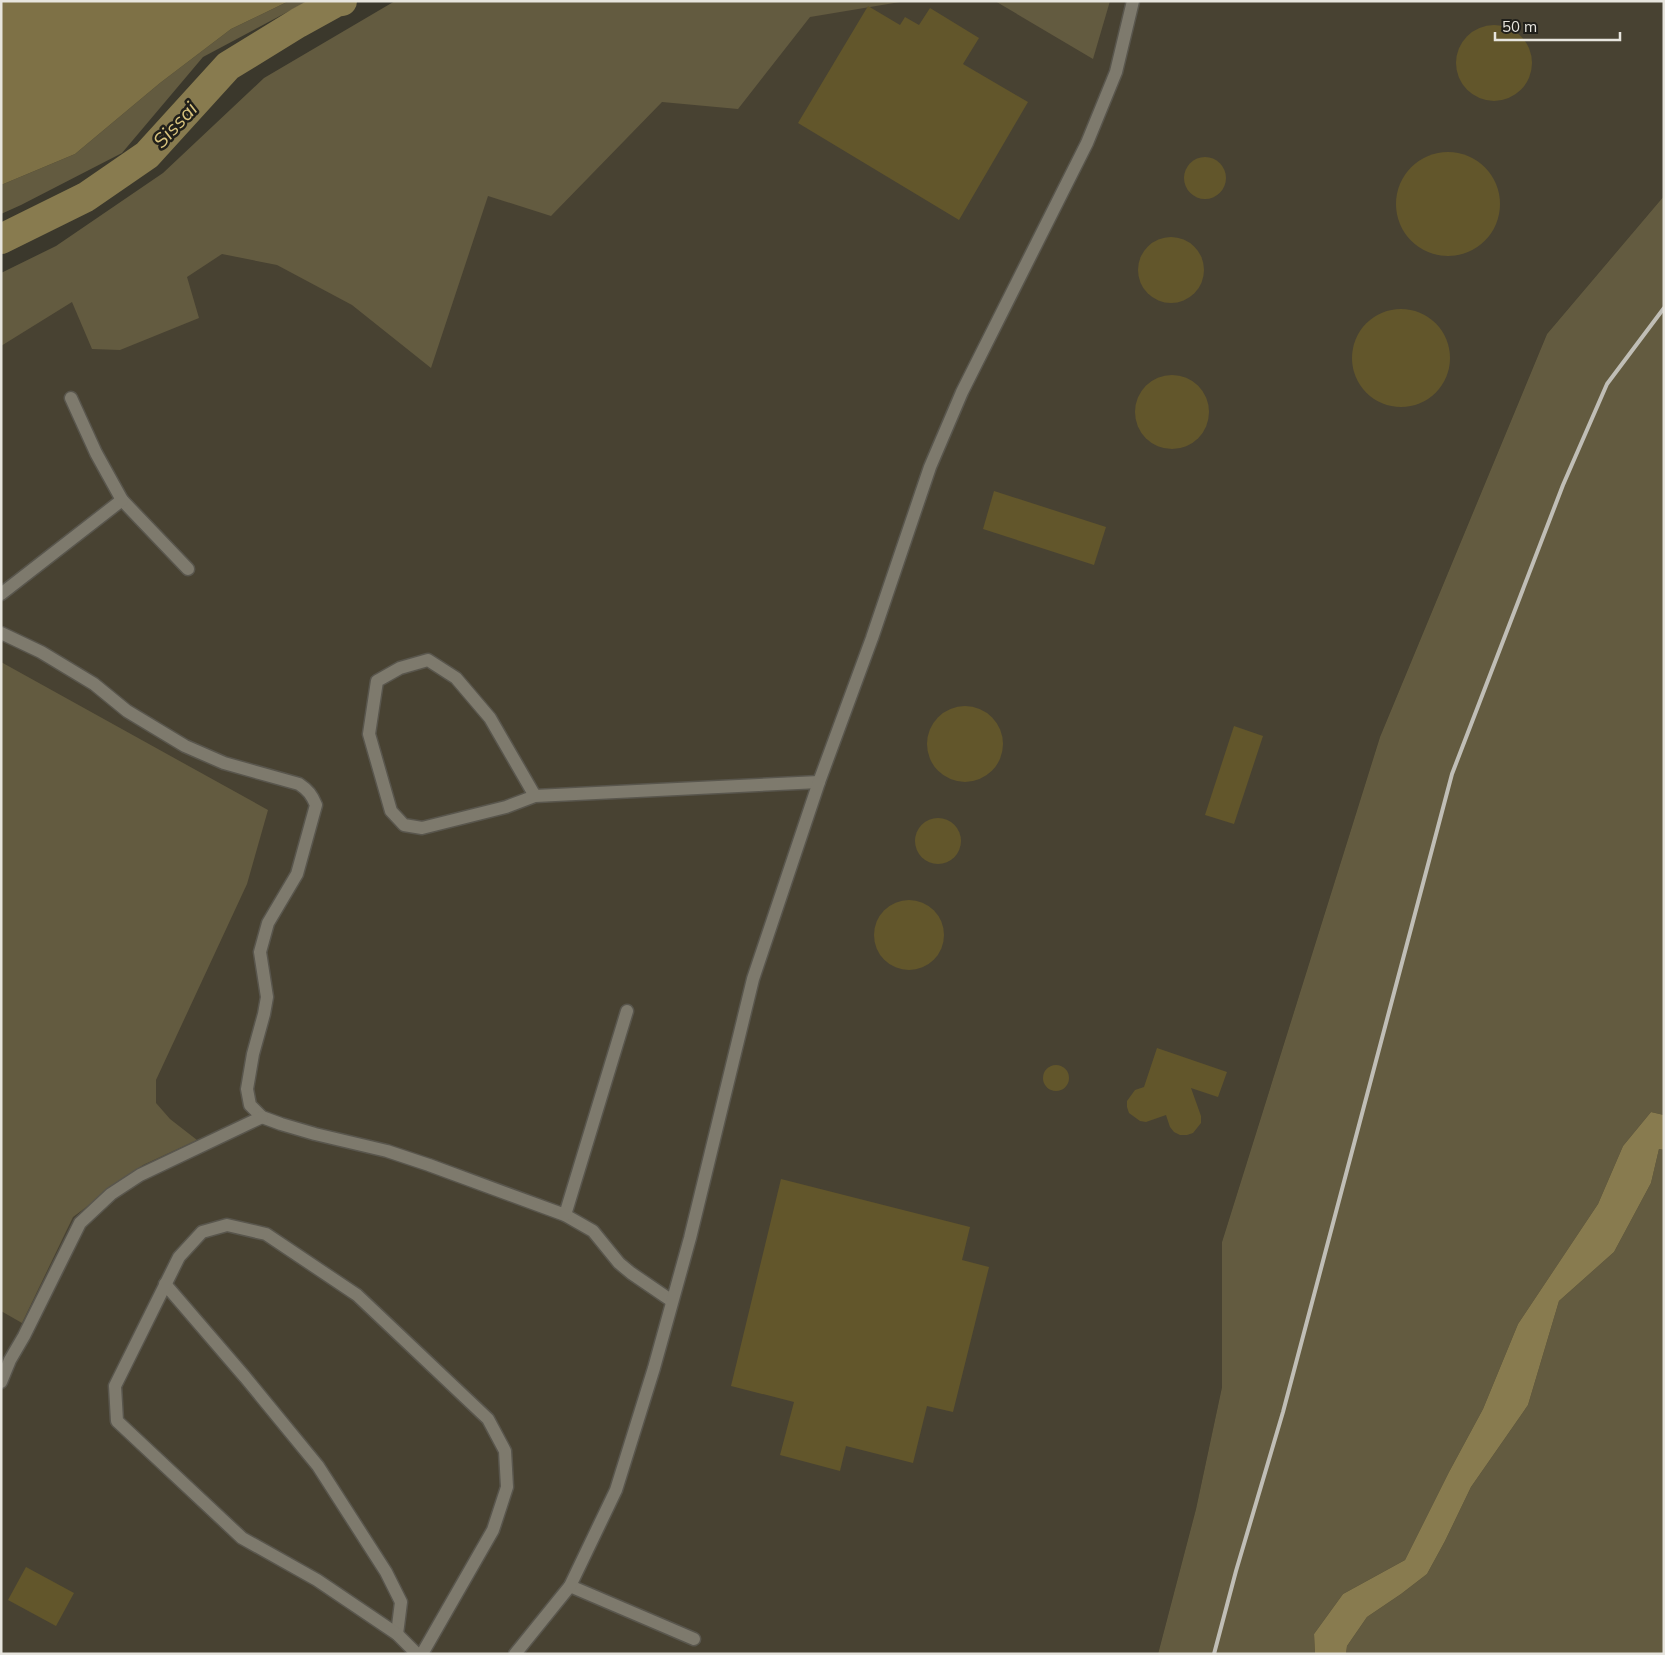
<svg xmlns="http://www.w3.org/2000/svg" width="1665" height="1655" font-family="Mulish,sans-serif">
<rect width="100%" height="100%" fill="#3b382c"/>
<polygon fill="#484232" points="432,1 1664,1 1664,196 1547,334 1380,737 1222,1242 1222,1387 1196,1509 1158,1654 1,1654 1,293"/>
<g fill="#635b40">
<polygon points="289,1 308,1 203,57 122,153 21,205 1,214 1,185 75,154 160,83 231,29"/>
<polygon points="395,1 906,1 810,17 738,109 662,102 551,216 488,196 431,368 352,305 277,265 222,254 187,277 199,318 120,350 92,349 72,302 1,346 1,273 56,246 163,173 264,78"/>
<polygon points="995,1 1110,1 1093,59"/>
<polygon points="1664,196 1664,1115 1651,1112 1623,1146 1598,1204 1518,1324 1483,1409 1449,1472 1405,1560 1343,1594 1314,1634 1315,1654 1158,1654 1196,1509 1222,1387 1222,1242 1380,737 1547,334"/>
<polygon points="1,662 268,810 247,884 156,1080 156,1103 170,1119 197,1140 143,1165 73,1217 22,1323 1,1311"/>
<polygon points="1659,1149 1664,1150 1664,1654 1346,1654 1347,1646 1367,1617 1401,1594 1427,1574 1445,1541 1471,1487 1528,1405 1559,1301 1614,1252 1651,1183"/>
</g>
<polygon fill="#7e7146" points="1,1 289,1 231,29 160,83 75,154 1,185"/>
<polygon fill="#887b4f" points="1651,1112 1664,1115 1664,1150 1659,1149 1651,1183 1614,1252 1559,1301 1528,1405 1471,1487 1445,1541 1427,1574 1401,1594 1367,1617 1347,1646 1346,1654 1315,1654 1314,1634 1343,1594 1405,1560 1449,1472 1483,1409 1518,1324 1598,1204 1623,1146"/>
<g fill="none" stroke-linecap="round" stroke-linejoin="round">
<polyline stroke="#887b4f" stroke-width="30" points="1,239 86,197 147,155 228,66 298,23 336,2 342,1"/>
</g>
<g fill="#62562b">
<polygon points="868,6 900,25 905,17 919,25 930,8 979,38 963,64 1028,102 959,220 798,123"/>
<circle cx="1494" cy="63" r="38"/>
<circle cx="1448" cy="204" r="52"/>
<circle cx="1205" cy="178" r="21"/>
<circle cx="1171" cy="270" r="33"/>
<circle cx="1401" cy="358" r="49"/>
<circle cx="1172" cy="412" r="37"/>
<polygon points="994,491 1106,527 1094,565 983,529"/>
<circle cx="965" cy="744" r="38"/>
<polygon points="1234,726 1263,736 1234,824 1205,815"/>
<circle cx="938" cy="841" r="23"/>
<circle cx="909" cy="935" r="35"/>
<polygon points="1157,1048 1227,1072 1218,1097 1191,1088 1201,1116 1201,1123 1193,1133 1187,1135 1180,1135 1174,1132 1170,1127 1166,1115 1146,1122 1140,1121 1129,1113 1127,1107 1127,1101 1135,1090 1144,1087"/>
<circle cx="1056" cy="1078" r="13"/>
<polygon points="781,1179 970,1227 962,1260 989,1267 953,1412 927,1406 913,1463 846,1446 840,1471 780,1455 794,1402 731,1386"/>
<polygon points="26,1567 74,1593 56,1626 8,1600"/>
</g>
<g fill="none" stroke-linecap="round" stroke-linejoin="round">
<defs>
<g id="minor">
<polyline points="122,500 188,569"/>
<polyline points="1,594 122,500 96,453 71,398"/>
<path d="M1,633l40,19 53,32 33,27 58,35 39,17 75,21c9,6 13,11 17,21l-19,69 -29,49 -8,29 7,45 -3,17 -11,40 -6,35 3,16 12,12 19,7 34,10 72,17 42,14 136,50 28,16 26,32 12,10 41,28"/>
<polyline points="535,796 490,718 456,678 428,660 400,668 377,681 369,734 391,811 404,825 422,828 506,807 535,796 819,782"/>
<polyline points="565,1215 627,1011"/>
<polyline points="165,1284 245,1377 318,1466 386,1572 401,1602 397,1634"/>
<polyline points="1,1382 10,1360 24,1336 80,1223 111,1194 140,1175 262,1117"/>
<polyline points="570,1586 694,1639"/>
<polyline points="417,1654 397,1634 317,1580 242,1538 117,1421 115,1386 179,1257 202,1232 227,1225 266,1234 357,1295 488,1419 505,1451 507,1487 493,1530 422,1654"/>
<polyline points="515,1654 570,1586 616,1490 654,1368 690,1238 753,979 819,782 872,638 930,467 962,392 1087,143 1116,72 1133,1"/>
</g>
</defs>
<use href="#minor" stroke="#59564d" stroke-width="15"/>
<use href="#minor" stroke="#7e7a6d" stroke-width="12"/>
<polyline stroke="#c0beb6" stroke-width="4" points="1214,1654 1236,1571 1283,1412 1452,774 1563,485 1607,384 1664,308"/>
</g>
<g text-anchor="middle" stroke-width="5" stroke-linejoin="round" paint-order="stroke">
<g font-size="20" font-style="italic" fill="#d8c37d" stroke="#201f1a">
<text transform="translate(175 125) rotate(-47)" y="7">Sissai</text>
</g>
</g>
<rect width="1665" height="1655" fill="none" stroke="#e7e5de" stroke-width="5"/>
<path d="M1495 32v8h125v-8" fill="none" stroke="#e7e5de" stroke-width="2.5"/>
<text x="1502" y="32" font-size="15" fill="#e7e5de" stroke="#201f1a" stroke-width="4" paint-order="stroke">50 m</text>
</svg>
